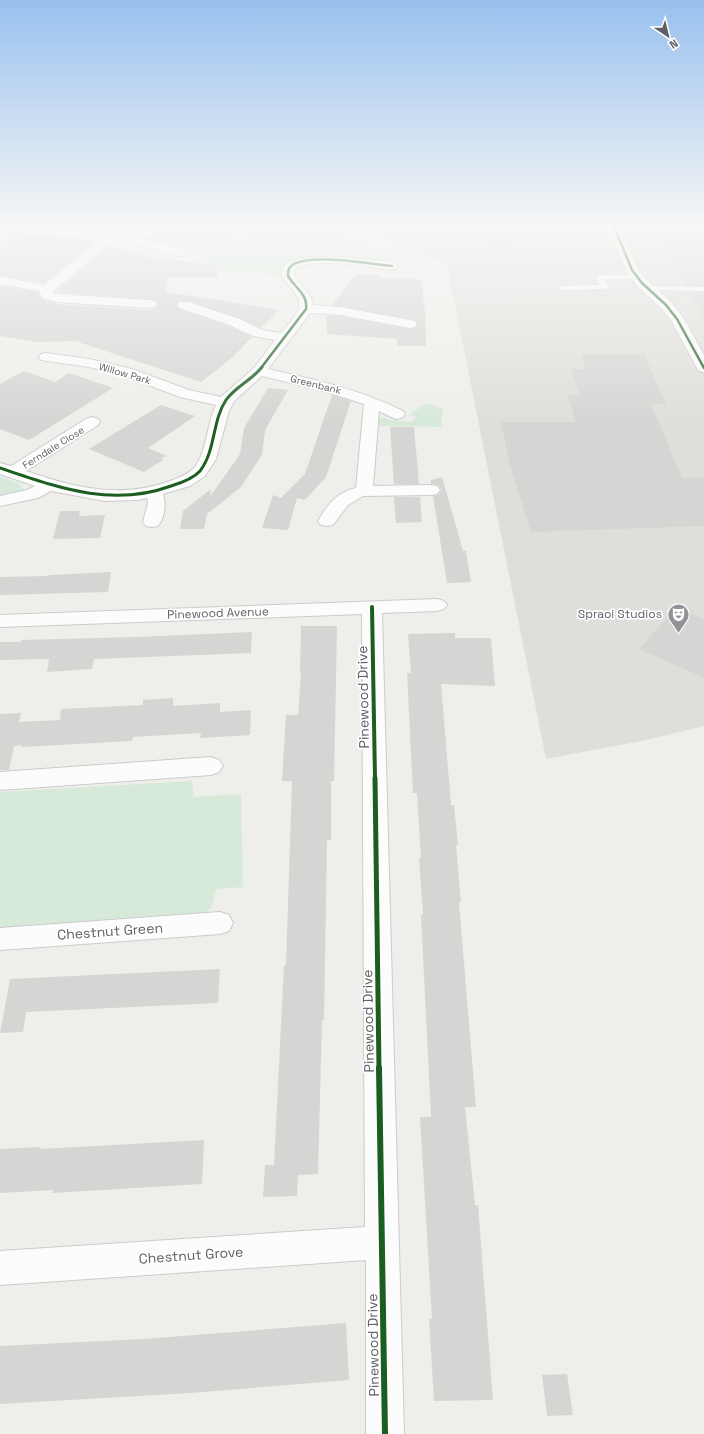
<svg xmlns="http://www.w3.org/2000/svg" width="704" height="1434" font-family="'Space Grotesk',sans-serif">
<rect width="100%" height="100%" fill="#eeeeea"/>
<polygon fill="#dededa" points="353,224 704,224 704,726 646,740 546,759 447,265"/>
<g fill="#d7eada">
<polygon points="179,224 256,224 204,254 193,253 190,247 183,246 172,249 140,238 171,225 174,226"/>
<polygon points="267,224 291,224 296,227 345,237 394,259 373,264 334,259 285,266 282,270 282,275 202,269 212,256"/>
<polygon points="426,403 443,409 441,427 376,426 378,419 384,417 389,420 411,422 416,417 409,415"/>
<polygon points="0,477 18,483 26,492 0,496"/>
<polygon points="192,781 194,797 241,794 243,887 216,889 212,906 200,918 0,930 0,792"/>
</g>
<g fill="#d5d5d3">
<polygon points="27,224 134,224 117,233 24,225"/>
<polygon points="521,224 564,224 489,261 460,252"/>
<polygon points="632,224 704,224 704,286 685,285 682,278 677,278 659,242 640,242"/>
<polygon points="14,234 95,241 44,283 0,275 0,247 5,244 0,243"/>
<polygon points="109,247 125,249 122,251 148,254 145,257 217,265 217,277 167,277 166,292 279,310 261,328 237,317 189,301 178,301 176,306 179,309 226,325 252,337 233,357 201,382 78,342 79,341 36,342 0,336 0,286 38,292 42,299 56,304 150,310 156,308 158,303 155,300 150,299 55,292"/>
<polygon points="356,274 374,274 374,275 379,275 379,278 416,278 416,280 421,280 425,311 426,346 397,346 397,339 327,334 326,316 340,316 410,329 415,328 418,325 415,320 332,305"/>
<polygon points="689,292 704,292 704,320"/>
<polygon points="644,354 666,404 651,404 682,478 704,477 704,526 531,532 509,462 501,422 576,422 567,395 580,395 571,369 586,369 581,355"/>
<polygon points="24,371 55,382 69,373 113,388 29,440 0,429 0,384"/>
<polygon points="268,388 288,390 265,430 262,455 241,487 207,514 204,529 180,529 183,511 211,489 210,497 240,454 244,428"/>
<polygon points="332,395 351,401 326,477 305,500 297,498 288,530 262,528 273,495 281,498 305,474"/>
<polygon points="161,405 195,416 148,448 166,456 161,459 163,460 144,472 89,449"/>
<polygon points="390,427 414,427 419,484 394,484"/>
<polygon points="442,477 463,551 466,551 471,582 447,583 433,496 438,495 442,490 438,485 431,484 431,480"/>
<polygon points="394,497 420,497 422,522 396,523"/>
<polygon points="60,511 80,511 79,516 105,515 100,538 53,539"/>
<polygon points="111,572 108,592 0,595 0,577 48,576 49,575"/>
<polygon points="677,607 704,619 704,678 639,649"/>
<polygon points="301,626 337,626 334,781 331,781 331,840 327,840 324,1020 322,1020 318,1174 298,1175 297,1196 263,1197 265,1165 274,1165 284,965 286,965 292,781 282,781 286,715 298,715 301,674 300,674"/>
<polygon points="252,632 251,653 94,659 92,669 47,672 49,659 0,660 0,642 21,642 21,640 136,637"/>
<polygon points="455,633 455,638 491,638 495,686 441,684 451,805 454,805 458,845 456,845 461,902 459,902 476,1107 465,1107 475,1205 478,1205 493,1400 434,1401 429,1319 432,1319 420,1117 431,1117 421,915 423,915 419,858 421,858 417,793 413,793 407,673 411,673 408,634"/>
<polygon points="173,698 173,706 220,703 220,712 251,710 250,735 200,738 201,733 133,737 132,741 22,747 22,745 14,746 9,770 0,770 0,714 21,713 19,722 60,720 61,709 143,705 143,700"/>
<polygon points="220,969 218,1003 26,1012 23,1032 0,1033 10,979"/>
<polygon points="204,1140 202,1184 52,1193 53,1190 0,1193 0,1149 41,1147 40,1149"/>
<polygon points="346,1323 349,1380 191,1393 0,1404 0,1346 144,1339"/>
<polygon points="567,1374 573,1415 547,1416 542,1375"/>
</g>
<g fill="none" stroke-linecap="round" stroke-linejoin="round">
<defs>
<g id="lane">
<polygon points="597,275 637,275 641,277 637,279 605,279 609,287 605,289 562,290 558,288 562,286 600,285 596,277"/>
<polygon points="645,286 704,287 704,291 648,290 644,288"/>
</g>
<g id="street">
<polygon points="158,224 173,224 171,226 144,238 185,250 187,253 185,256 177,256 130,241 112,242 52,292 57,294 150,300 155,301 157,304 155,307 150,308 56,302 42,298 39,291 0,284 0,276 44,285 99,240 3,231 0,231 0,225 122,235 133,234"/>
<polygon points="607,224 619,224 638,269 647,280 671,302 684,319 704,355 704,372 699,371 697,368 671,320 661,308 637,286 626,270"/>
<path d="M311,257h29l52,5 4,1 2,3 -2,3 -4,1c-28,-3 -70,-13 -96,-2 -8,10 17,24 17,37l27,2 70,13 5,1 2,3 -2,3 -5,1 -70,-13 -30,-2 -42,56c48,11 91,20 135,42l2,3 -2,3 -6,2 -6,-2 -12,-6 -6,75 58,-1 6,1 3,4 -3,4 -6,1 -68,1 -15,9 -15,20 -6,1 -6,-1 -3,-4c9,-16 19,-29 38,-33l8,-84 -40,-13 -62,-15 -28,25 -5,10 -13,48 -11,17 -15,10 -27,8c3,11 2,23 -5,32l-6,1 -6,-1 -3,-4 5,-19 -1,-5 -9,2 -33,1 -54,-10 -13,7 -38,8v-10l27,-6 8,-4 -35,-12v-11l11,3 75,-47 6,-2 6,2 2,3 -2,3 -72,46c46,16 93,28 141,11 9,-3 20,-7 27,-14 13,-15 13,-45 22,-63l-36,-8 -58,-22 -33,-8 -48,-7 -2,-3 2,-3 5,-1 43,6 43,10 57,21 32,7 33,-29 21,-28 -22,-4 -26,-12 -48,-16 -2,-3 2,-3h10l48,16 25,12 19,3c7,-9 25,-25 16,-37 -4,-7 -11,-12 -15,-20 -2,-16 17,-18 29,-19z"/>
<polygon points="437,599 444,601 447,605 444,609 437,611 382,613 404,1434 366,1434 366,1260 0,1285 0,1251 365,1227 362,614 0,627 0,615"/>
<polygon points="211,757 219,760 223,766 219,772 211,775 0,790 0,772"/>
<polygon points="220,912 229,915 233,923 229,931 220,934 0,950 0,928"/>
</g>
<polygon id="secondary" points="2,224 15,224 4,232 0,234 0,225"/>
</defs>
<use href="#lane" stroke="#cbcbcc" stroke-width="1"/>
<use href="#street" stroke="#cbcbcc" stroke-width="2"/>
<use href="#secondary" stroke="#cbcbcc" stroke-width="2"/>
<use href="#lane" fill="#fcfcfc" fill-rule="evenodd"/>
<use href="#street" fill="#fcfcfc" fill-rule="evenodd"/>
<use href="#secondary" fill="#fcfcfc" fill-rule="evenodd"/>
<defs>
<g id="cycleway-far4">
<polyline points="613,224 632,270 642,283 666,305 677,319 704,368"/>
<path d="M261,368l45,-59c2,-15 -11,-21 -18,-33 0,-4 0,-8 4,-11 19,-12 77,-1 100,1"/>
</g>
<path id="cycleway-far3" d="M0,468c57,19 111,40 171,18 10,-3 22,-7 29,-15 16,-21 12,-50 26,-71 9,-13 26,-20 36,-33"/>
<polyline id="cycleway-far2" points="372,607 375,779"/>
<polyline id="cycleway-far1" points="375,778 379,1069"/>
<polyline id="cycleway" points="379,1068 385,1434"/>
</defs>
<use href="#cycleway-far4" stroke="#fff" stroke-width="4"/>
<use href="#cycleway-far3" stroke="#fff" stroke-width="5"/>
<use href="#cycleway-far2" stroke="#fff" stroke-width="6"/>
<use href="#cycleway-far1" stroke="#fff" stroke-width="8"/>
<use href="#cycleway" stroke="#fff" stroke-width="8"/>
<use href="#cycleway-far4" stroke="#1b5e20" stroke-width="2.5"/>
<use href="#cycleway-far3" stroke="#1b5e20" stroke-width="3"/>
<use href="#cycleway-far2" stroke="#1b5e20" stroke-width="4"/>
<use href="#cycleway-far1" stroke="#1b5e20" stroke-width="5"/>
<use href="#cycleway" stroke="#1b5e20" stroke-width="6"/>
</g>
<linearGradient id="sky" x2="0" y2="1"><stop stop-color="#98c0ee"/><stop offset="0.53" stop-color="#f7f7f6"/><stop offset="1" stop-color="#f7f7f6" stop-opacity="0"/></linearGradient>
<rect width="704" height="424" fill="url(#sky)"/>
<defs>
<symbol id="theatre-pin" viewBox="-11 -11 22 30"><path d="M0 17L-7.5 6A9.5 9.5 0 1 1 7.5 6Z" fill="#919295" stroke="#fff"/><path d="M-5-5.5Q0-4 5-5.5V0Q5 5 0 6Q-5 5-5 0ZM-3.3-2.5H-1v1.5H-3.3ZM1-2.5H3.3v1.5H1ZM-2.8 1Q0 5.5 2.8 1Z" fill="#fff"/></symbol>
</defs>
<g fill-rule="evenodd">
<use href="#theatre-pin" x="666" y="602" width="25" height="34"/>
</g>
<g text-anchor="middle" stroke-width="3.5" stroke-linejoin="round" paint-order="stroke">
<g font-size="10" fill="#5f6067" stroke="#fff">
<text transform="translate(125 373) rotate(16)" y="4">Willow Park</text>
<text transform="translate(316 384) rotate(14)" y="4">Greenbank</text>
<text transform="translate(53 447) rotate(-32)" y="4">Ferndale Close</text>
</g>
<g font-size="12" fill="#5f6067" stroke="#fff">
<text transform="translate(218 613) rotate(-2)" y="4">Pinewood Avenue</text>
</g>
<g font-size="12" fill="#5f6067" stroke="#fff" text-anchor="end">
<text x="662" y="618">Spraoi Studios</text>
</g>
<g font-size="14" fill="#5f6067" stroke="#fff">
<text transform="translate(363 697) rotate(-91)" y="5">Pinewood Drive</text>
<text transform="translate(110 931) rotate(-4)" y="5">Chestnut Green</text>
<text transform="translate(368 1021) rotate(-91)" y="5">Pinewood Drive</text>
<text transform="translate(191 1255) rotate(-4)" y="5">Chestnut Grove</text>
<text transform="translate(373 1345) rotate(-91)" y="5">Pinewood Drive</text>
</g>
</g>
<g transform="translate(668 36) rotate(145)" stroke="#ffffff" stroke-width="3" paint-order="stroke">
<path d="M0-3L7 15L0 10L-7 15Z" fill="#5f6067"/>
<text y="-6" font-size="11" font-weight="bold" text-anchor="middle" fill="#5f6067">N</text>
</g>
</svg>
